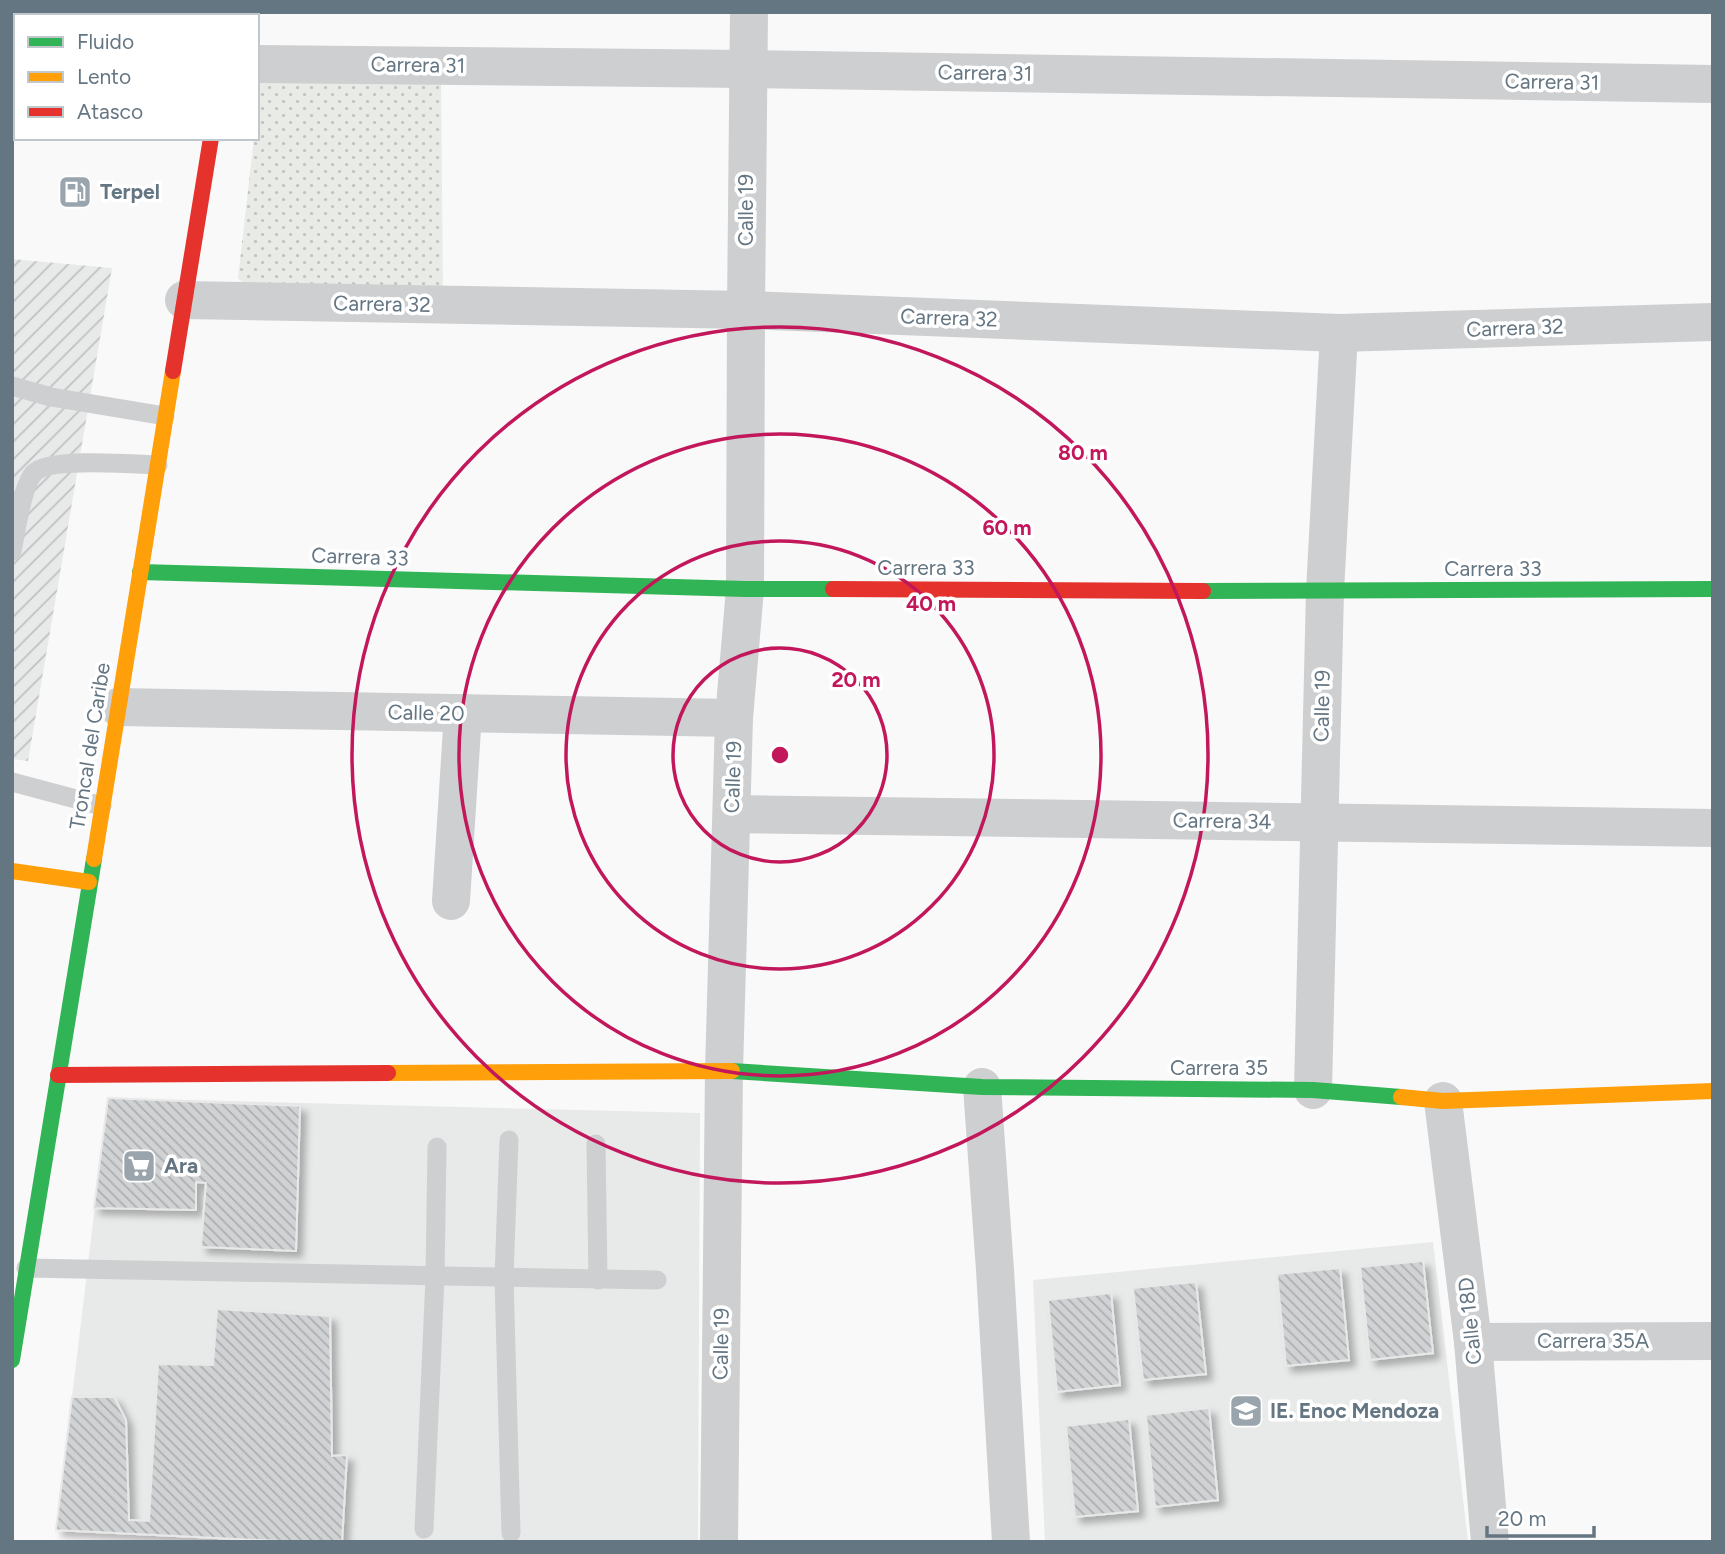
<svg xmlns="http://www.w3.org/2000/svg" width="1725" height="1554" font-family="Figtree,sans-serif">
<defs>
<pattern id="industrial-furrows" width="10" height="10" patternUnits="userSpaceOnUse" patternTransform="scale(1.75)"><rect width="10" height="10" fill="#e8e9e9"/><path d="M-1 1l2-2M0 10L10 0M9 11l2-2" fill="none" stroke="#c0c1c2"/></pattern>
<pattern id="grass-dots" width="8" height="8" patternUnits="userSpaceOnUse" patternTransform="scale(1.75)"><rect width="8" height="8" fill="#e8ebe6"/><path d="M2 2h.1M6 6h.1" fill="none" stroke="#c0c3c0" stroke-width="1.8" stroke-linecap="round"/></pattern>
<pattern id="building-back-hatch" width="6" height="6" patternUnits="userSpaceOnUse" patternTransform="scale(1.75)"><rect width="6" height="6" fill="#d0d2d3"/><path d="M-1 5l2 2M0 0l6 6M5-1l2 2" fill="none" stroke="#acafb1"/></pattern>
<filter id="shadow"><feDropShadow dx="6" dy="6" stdDeviation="3.5" flood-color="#0004"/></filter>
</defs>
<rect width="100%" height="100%" fill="#f9f9f9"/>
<g fill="#e8e9e9">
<polygon points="108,1098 700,1113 698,1542 382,1542 56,1530"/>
<polygon points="1433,1242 1468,1542 1045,1542 1033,1280"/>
</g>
<polygon fill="url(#industrial-furrows)" points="12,259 112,268 28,761 12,759"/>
<polygon fill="url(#grass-dots)" points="261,73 441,77 443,298 258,298 238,278 254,138 257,138 257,107"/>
<g fill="url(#building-back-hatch)" stroke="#e8e8e8" stroke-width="2" filter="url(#shadow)">
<polygon points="108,1098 300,1106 296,1251 201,1247 206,1183 196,1182 196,1210 94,1208"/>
<polygon points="1423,1261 1433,1353 1370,1360 1360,1267"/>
<polygon points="1340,1268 1349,1360 1286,1366 1277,1274"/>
<polygon points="1196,1282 1206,1374 1143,1380 1133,1288"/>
<polygon points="1111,1293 1120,1385 1057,1392 1048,1300"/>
<polygon points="217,1309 330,1316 332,1456 347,1455 342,1542 300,1542 56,1530 72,1397 114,1397 126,1420 129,1520 149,1521 158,1364 213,1365"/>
<polygon points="1209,1408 1218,1500 1155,1507 1146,1415"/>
<polygon points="1129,1419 1138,1511 1075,1517 1066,1426"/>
</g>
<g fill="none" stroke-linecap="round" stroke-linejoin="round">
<g stroke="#cecfd0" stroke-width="19">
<polyline points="12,386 51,397 165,416"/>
<path d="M12,551c4,-18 10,-66 22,-78 14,-16 100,-9 124,-8"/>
<polyline points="12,782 102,806"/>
<polyline points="509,1140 504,1278 511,1533"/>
<polyline points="596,1144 598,1280"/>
<polyline points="26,1268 657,1280"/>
<polyline points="424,1529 435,1277 437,1147"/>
</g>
<g stroke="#cecfd0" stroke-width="38">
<polyline points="257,64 748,69 1713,84"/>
<polyline points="12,101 16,101"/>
<polyline points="184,300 746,310 1339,333 1713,322"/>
<polyline points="118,707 734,718"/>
<polyline points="732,814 1713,828"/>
<polyline points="451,901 463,713"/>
<polyline points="982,1087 995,1270 1011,1542"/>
<polyline points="1313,1090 1325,591 1339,333"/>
<polyline points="1443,1101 1473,1342 1490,1542"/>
<polyline points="1473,1342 1713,1341"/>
<polyline points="719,1542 724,1071 734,718 745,589 746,310 749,12"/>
</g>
<g stroke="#30b455" stroke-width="16">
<polyline points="231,16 232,12"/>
<polyline points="140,572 745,589 833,589"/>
<polyline points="1203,591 1713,589"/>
<polyline points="732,1071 982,1087 1313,1090 1401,1097"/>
<polyline points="12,1360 94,859"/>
</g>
<g stroke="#ff9f0a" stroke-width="16">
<polyline points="94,859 173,371"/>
<polyline points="12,871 89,882"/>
<polyline points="388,1073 732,1071"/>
<polyline points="1401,1097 1443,1101 1713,1091"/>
</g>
<g stroke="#e5322d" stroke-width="16">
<polyline points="173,371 211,138"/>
<polyline points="833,589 1203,591"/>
<polyline points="58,1075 388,1073"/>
</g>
</g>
<g fill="none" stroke="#c2185b" stroke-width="3.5">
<circle cx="780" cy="755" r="107"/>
<circle cx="780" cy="755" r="214"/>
<circle cx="780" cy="755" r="321"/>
<circle cx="780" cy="755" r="428"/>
</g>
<defs>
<symbol id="fuel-square" viewBox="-11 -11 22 22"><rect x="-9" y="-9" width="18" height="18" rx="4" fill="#99a4ac" stroke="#fff"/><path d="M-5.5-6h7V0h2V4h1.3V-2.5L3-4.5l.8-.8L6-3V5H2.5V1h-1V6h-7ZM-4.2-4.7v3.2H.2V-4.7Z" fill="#fff"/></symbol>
<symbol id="supermarket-square" viewBox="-11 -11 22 22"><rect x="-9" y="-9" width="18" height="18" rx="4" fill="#99a4ac" stroke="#fff"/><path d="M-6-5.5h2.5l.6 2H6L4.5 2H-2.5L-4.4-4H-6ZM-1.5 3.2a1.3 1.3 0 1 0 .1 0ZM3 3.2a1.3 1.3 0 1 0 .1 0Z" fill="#fff"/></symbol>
<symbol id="school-square" viewBox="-11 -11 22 22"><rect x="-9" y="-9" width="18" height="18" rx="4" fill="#99a4ac" stroke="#fff"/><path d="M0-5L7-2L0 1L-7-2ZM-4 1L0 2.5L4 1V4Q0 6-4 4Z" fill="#fff"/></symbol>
</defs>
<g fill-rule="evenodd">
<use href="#fuel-square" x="56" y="173" width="38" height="38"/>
<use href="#supermarket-square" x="120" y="1147" width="38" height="38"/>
<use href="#school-square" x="1227" y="1392" width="38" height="38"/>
</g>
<g text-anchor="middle" stroke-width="7" stroke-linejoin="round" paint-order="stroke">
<g font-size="21" fill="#657683" stroke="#fff">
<text transform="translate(418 65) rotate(1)" y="7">Carrera 31</text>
<text transform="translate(985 73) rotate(1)" y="7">Carrera 31</text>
<text transform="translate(1552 82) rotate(1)" y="7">Carrera 31</text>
<text transform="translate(746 210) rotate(-90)" y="7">Calle 19</text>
<text transform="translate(382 304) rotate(1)" y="7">Carrera 32</text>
<text transform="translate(949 318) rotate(2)" y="7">Carrera 32</text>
<text transform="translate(1515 328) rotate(-2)" y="7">Carrera 32</text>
<text transform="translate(360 557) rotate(2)" y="7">Carrera 33</text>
<text x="926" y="575">Carrera 33</text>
<text x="1493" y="576">Carrera 33</text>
<text transform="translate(1322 706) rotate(-89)" y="7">Calle 19</text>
<text transform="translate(426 713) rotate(1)" y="7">Calle 20</text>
<text transform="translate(90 746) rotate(-81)" y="7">Troncal del Caribe</text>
<text transform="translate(733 777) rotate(-88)" y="7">Calle 19</text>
<text transform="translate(1222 821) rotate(1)" y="7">Carrera 34</text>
<text x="1219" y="1075">Carrera 35</text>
<text transform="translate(1470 1321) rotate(-96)" y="7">Calle 18D</text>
<text x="1593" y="1348">Carrera 35A</text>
<text transform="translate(721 1344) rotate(-89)" y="7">Calle 19</text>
</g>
<g font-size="21" font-weight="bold" fill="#657683" stroke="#fff" text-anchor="start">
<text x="100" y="199">Terpel</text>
<text x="164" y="1173">Ara</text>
<text x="1270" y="1418">IE. Enoc Mendoza</text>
</g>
</g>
<circle cx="780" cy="755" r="10" fill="#c2185b" stroke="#fff" stroke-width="3.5"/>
<g font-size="21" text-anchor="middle" font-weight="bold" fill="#c2185b" stroke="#fff" stroke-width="7" stroke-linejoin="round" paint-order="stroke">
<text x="1083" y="460">80 m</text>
<text x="1007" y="535">60 m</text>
<text x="931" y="611">40 m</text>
<text x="856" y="687">20 m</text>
</g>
<rect width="1725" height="1554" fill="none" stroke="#657683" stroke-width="28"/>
<rect x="14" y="14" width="245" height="126" fill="#ffffff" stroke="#c1c8cd" stroke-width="2"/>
<rect x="28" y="37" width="35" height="10" fill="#30b455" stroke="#c1c8cd" stroke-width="2"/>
<text x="77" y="49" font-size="21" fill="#657683">Fluido</text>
<rect x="28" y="72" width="35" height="10" fill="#ff9f0a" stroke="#c1c8cd" stroke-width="2"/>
<text x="77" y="84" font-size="21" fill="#657683">Lento</text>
<rect x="28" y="107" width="35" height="10" fill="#e5322d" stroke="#c1c8cd" stroke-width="2"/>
<text x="77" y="119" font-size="21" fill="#657683">Atasco</text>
<path d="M1487 1526v10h107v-10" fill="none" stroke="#657683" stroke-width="3.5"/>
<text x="1498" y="1526" font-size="21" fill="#657683" stroke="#ffffff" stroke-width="5" paint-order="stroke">20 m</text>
</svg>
